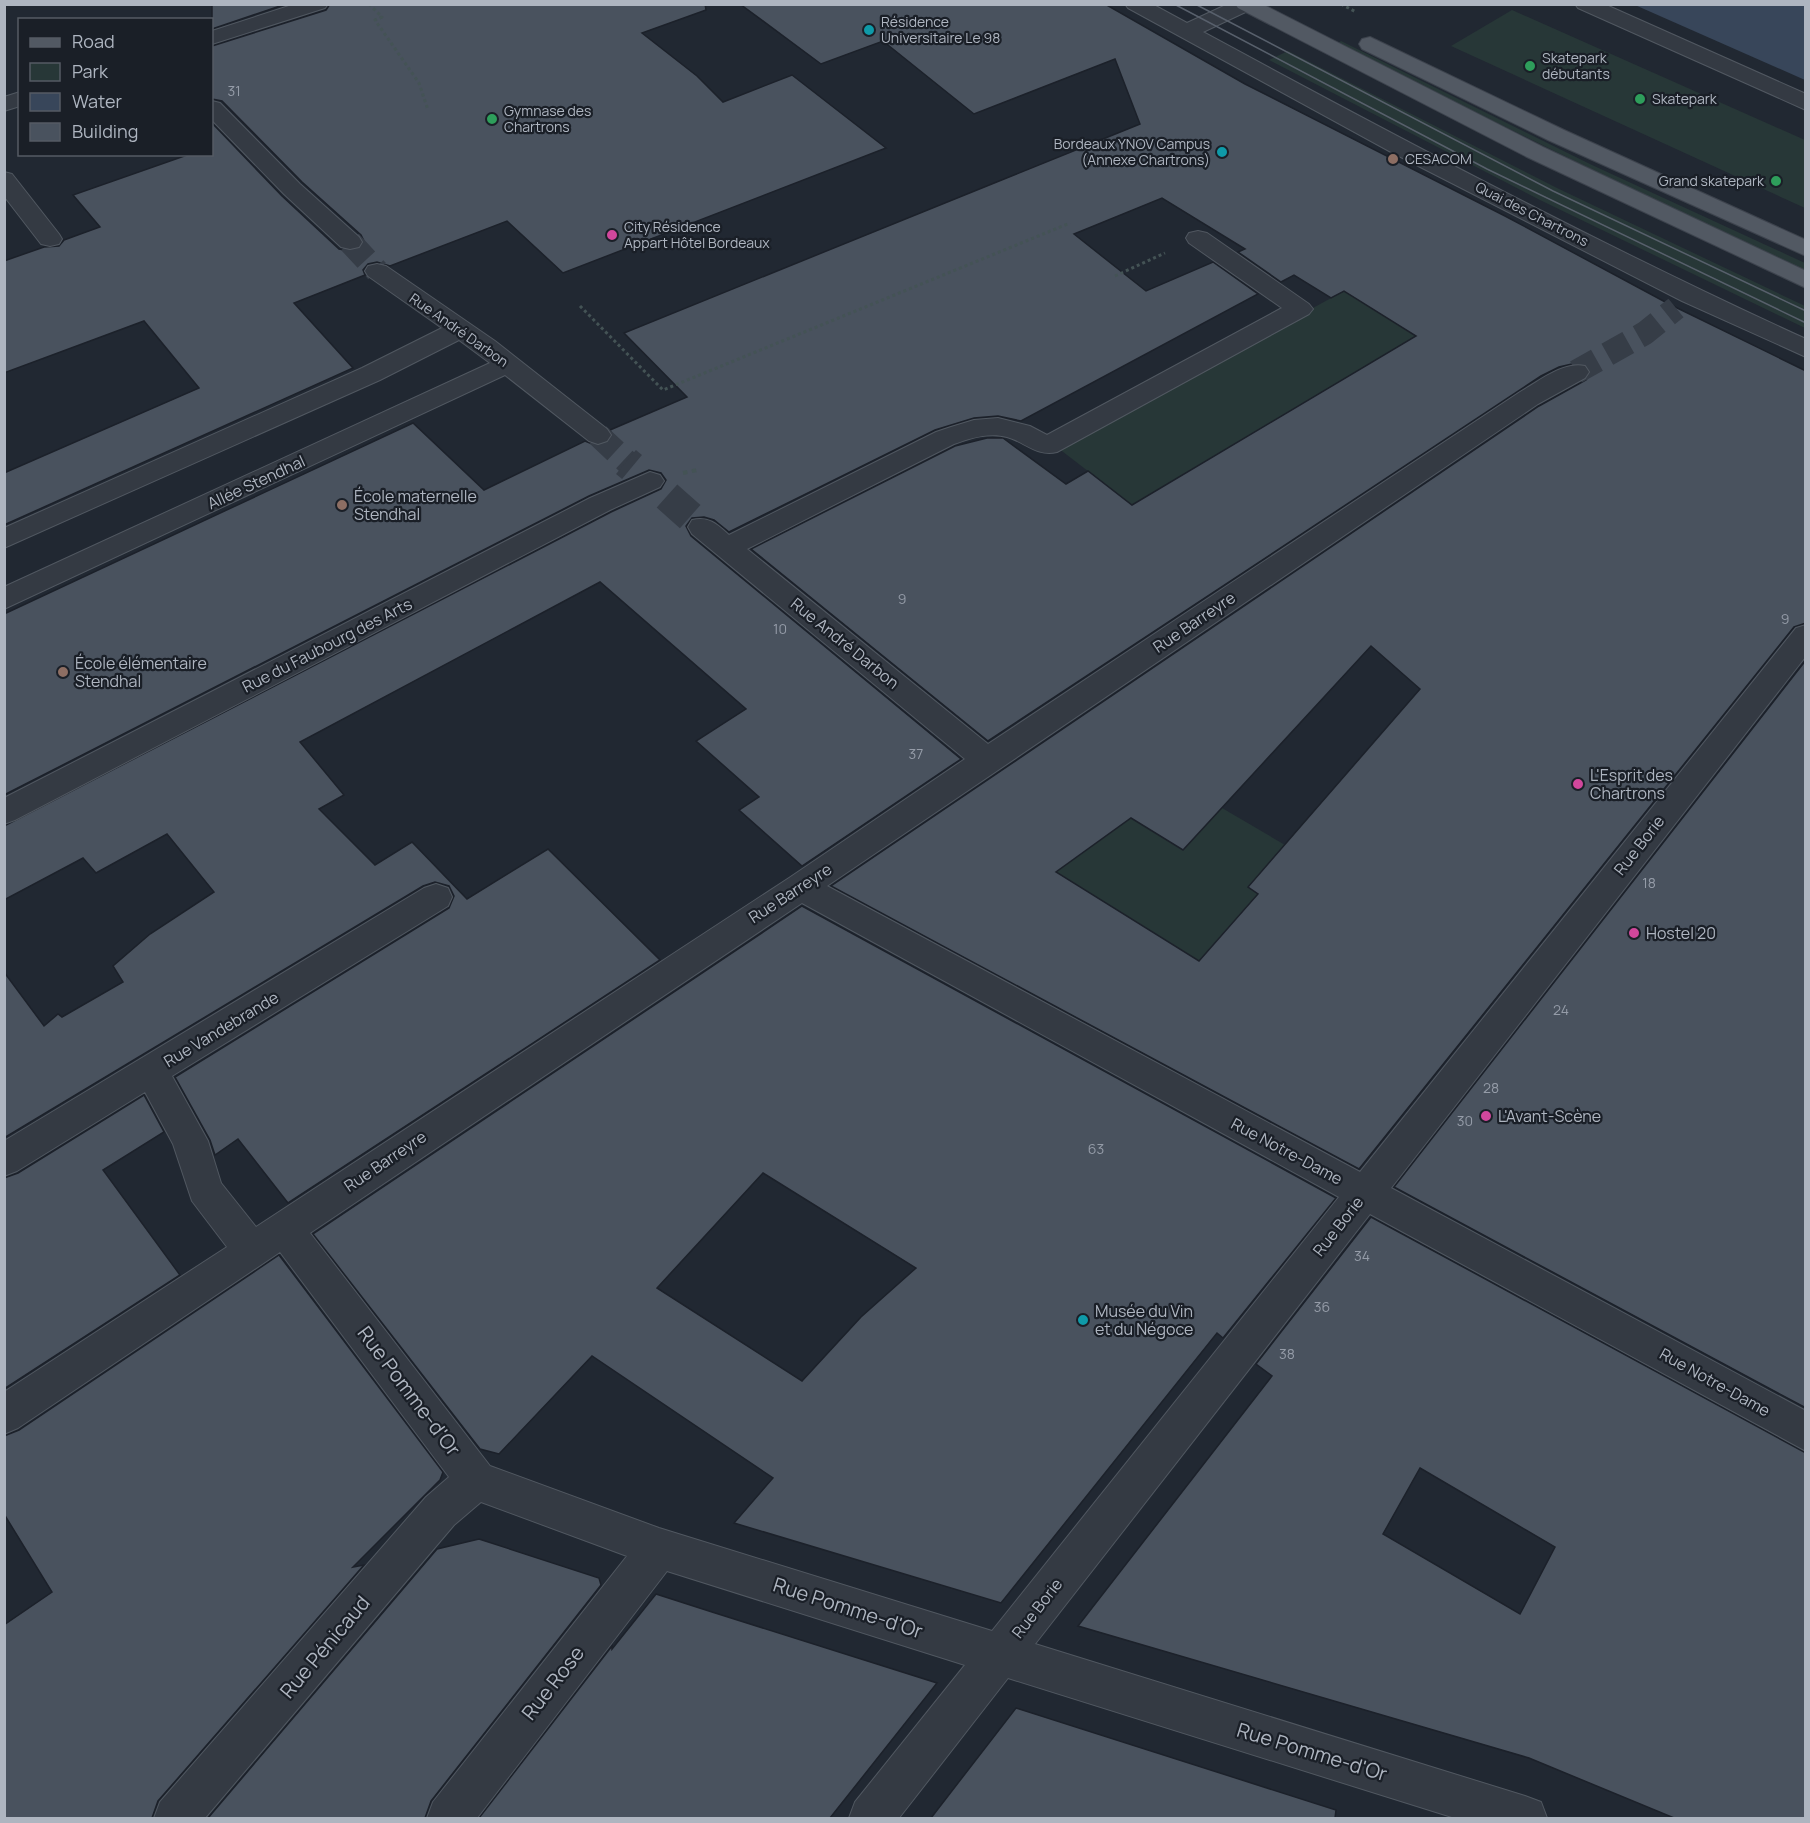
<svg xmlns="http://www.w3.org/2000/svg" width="1810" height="1823" font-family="Manrope,sans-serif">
<rect width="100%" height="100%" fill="#212832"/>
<g fill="#273737">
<polygon points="1512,10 1805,140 1805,208 1451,46"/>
<polygon points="1341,41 1592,165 1805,263 1805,271 1589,168 1337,44"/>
<polygon points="1288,51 1557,188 1805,306 1805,328 1540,200 1269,60"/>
<polygon points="1344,291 1469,304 1132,505 1058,448"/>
<polygon points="1222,808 1285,845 1249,887 1258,894 1249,994 1055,872 1131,818"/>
</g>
<polygon fill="#38465a" points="1635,5 1805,5 1805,80"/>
<g fill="#49525e" stroke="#1c212a" stroke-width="1.5" fill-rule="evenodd">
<polygon points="212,4 286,4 212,29"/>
<polygon points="330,4 705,4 706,10 642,33 697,76 723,102 792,75 886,148 563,273 507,221 390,266 377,262 368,264 363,270 365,275 294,303 353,368 4,525 4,473 199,388 144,321 4,373 4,261 44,247 59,246 64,240 100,227 73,195 190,154 212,154 212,123 282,196 339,249 350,251 361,248 364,241 361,235 302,182 222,101 212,99 212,46 326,10"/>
<path d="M740,4h365l140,80 260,132 164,88 137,67v252l-12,4 -435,542 -528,-283 708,-480 47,-26 5,-7 -4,-8 -11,-2 -17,4 -18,9 -553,365 -237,-192 204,-103 32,-8h16l63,46 22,-13 44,34 284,-169 -72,-45 -13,7 -37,-23 -13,7 -43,-30 7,-3 -83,-51 -88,36 72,57 67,-29 45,32 -237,127 -23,-5 -24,2 -39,12 -206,102 -15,-12 -10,-3 -12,1 -6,8 5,10 270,223 -159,107 -63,-56 20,-13 -63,-56 50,-32 -146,-127 -300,160 44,53 -25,14 56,56 37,-23 55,57 81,-50 112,111 -372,243 -50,-64 -23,16 -5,-15 -35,-63 274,-169 5,-12 -5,-10 -14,-4 -12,4 -419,252v-166l40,54 14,-12 4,3 61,-35 -10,-16 37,-32 64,-42 -47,-58 -71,39 -13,-15 -79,42v-74l607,-314 50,-23 5,-9 -5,-7 -12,-3 -60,26 -585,299v-181l409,-191 71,67 101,-49 12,5 11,-3 5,-7 -3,-6 77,-33 -63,-64 516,-209 -25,-65 -141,55 -91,-73 -62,23zM1371,646l49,43 -172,198 10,7 -59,67 -143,-89 75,-54 52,32z"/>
<polygon points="1806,660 1806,1408 1394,1187"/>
<path d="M802,906l534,292 -113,140 -6,-5 -216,270 -267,-80 39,-45 -181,-122 -93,98 -19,-5 -167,-215zM763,1173l153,95 -55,49 -59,64 -145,-93z"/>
<polygon points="144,1095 164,1132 103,1170 180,1275 4,1389 4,1178 18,1173"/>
<path d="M1371,1217l435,236v365h-132l-145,-60 -451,-132 194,-250 -16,-12zM1420,1468l135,79 -35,67 -137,-80z"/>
<polygon points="279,1255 443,1472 440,1480 353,1567 364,1565 158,1801 152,1818 4,1818 4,1625 52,1592 4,1514 4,1436 19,1430"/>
<polygon points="479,1539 599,1578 601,1585 431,1801 425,1818 208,1818 437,1549"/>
<polygon points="656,1594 712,1612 937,1683 830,1818 479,1818 612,1646 612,1649"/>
<polygon points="1016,1708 1336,1810 1335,1818 931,1818"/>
</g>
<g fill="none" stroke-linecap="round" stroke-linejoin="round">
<g stroke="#363d47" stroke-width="24" stroke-dasharray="24 12" stroke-linecap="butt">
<polyline points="350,242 377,271"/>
<polyline points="1576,372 1645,333 1676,308"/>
<polyline points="598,435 628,463"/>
</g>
<g stroke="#363d47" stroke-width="31" stroke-dasharray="31 16" stroke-linecap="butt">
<polyline points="626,462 632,467"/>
<polyline points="667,496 702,527"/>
</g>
<defs>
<g id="minor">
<polygon points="295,4 328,4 325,8 212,44 212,31"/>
<path d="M1125,4h27l35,19 41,-19h29l-3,4 -51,24c198,107 397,213 603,307v18l-124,-56 -291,-149 -263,-144z"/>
<polygon points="1575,4 1604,4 1806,94 1806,110 1578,8"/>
<polygon points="20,92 20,106 4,111 4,97"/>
<polygon points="212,101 220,103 300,184 359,237 362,242 359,247 350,249 341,247 284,194 212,120"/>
<polygon points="4,172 12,174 59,234 62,239 59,244 50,246 41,244 4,196"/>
<path d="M1198,231l9,2 102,71 4,5 -4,5 -252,138c-20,5 -32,-10 -50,-15 -18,-5 -36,1 -53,7l-207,105 241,195 532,-352c18,-10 43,-31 65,-26l4,6 -4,6 -47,26 -711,482 533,286 436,-544 10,-3v31l-415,532 415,223v40l-436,-237 -335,430 490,152 16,6 6,16h-92l-447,-140 -109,140h-50l6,-16 110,-137 -298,-94 -190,247h-50l6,-16 194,-246 -146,-54 -27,23 -249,293h-51l6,-16 266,-305 23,-20 -169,-225 -262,176 -14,6v-42l223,-145 -35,-46 -19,-57 -28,-52 -128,79 -13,5v-35l420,-253 12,-4 12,4 4,9 -4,9 -276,170 36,65 13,42 35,44 533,-349 176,-119 -273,-225 -4,-7 4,-7c17,-4 25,4 37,15l207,-103 15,-5 23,-7 24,-2 32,8 17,9 235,-127 -93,-65 -3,-5 3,-5zM802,903l537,294 -347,434 -333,-103 -169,-62 -180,-233z"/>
<polygon points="377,264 386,266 495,341 607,429 611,435 607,441 598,444 589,441 505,375 4,609 4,587 490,363 459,340 380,380 4,548 4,528 362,368 442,328 368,276 365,271 368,266"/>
<polygon points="650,472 660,475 664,481 660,487 610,510 15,820 4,824 4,798 590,498"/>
</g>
<g id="major">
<polygon points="1235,4 1262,4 1543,147 1806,271 1806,288 1527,157 1238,8"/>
<polygon points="1370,37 1564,130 1806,240 1806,256 1548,140 1362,49 1359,44 1362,39"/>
</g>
</defs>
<use href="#minor" stroke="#515861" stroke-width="2"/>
<use href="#major" stroke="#3d434d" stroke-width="2"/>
<g stroke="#445355" stroke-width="3" stroke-dasharray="3 3" stroke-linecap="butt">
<polyline points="369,4 382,17 375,20 419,83 428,110"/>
<polyline points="1341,4 1356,12"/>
<polyline points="1115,276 1165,253"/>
<polyline points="580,306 663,390 1070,223"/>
</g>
<polyline stroke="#445355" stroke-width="4" stroke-dasharray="4.5 4.5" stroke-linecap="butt" points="683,473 697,470"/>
<use href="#minor" fill="#343a43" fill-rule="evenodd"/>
<use href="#major" fill="#525963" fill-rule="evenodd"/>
<g stroke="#58606c" stroke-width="1.5">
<polyline points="1174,4 1487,169 1806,323"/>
<polyline points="1195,4 1553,191 1806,311"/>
</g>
</g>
<g fill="#0f9aa8" stroke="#1a1f27" stroke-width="2">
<circle cx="869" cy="30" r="6"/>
<circle cx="1222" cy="152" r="6"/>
<circle cx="1083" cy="1320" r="6"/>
</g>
<g fill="#2e9e5b" stroke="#1a1f27" stroke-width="2">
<circle cx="1530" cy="66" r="6"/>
<circle cx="1640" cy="99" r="6"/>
<circle cx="492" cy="119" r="6"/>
<circle cx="1776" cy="181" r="6"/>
</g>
<g fill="#8d6e63" stroke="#1a1f27" stroke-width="2">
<circle cx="1393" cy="159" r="6"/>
<circle cx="342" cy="505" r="6"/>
<circle cx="63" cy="672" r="6"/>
</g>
<g fill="#d1479c" stroke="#1a1f27" stroke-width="2">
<circle cx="612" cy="235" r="6"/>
<circle cx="1578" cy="784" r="6"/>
<circle cx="1634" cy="933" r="6"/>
<circle cx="1486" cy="1116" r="6"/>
</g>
<g text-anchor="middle" stroke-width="4.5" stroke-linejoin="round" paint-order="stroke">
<g font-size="14" fill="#aeb5c0" stroke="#1a1f27" text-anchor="start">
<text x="881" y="27">Résidence<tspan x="881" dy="16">Universitaire Le 98</tspan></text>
<text x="1542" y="63">Skatepark<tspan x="1542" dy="16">débutants</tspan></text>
<text x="1652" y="104">Skatepark</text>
<text x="504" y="116">Gymnase des<tspan x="504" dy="16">Chartrons</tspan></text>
<text x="1210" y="149" text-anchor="end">Bordeaux YNOV Campus<tspan x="1210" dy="16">(Annexe Chartrons)</tspan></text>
<text x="1405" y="164">CESACOM</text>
<text x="1764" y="186" text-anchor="end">Grand skatepark</text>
<text x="624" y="232">City Résidence<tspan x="624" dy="16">Appart Hôtel Bordeaux</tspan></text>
</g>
<g font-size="14" fill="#959ca8">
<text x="234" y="96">31</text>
<text x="902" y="604">9</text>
<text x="1785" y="624">9</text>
<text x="780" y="634">10</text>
<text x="916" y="759">37</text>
<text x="1649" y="888">18</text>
<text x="1561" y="1015">24</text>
<text x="1491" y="1093">28</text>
<text x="1465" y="1126">30</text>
<text x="1096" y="1154">63</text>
<text x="1362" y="1261">34</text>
<text x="1322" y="1312">36</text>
<text x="1287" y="1359">38</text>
</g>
<g font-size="14" fill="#aeb5c0" stroke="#1a1f27">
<text transform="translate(1532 214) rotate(27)" y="5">Quai des Chartrons</text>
<text transform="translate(459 330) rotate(35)" y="5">Rue André Darbon</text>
</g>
<g font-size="16" fill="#aeb5c0" stroke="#1a1f27">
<text transform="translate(256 482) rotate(-25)" y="6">Allée Stendhal</text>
<text transform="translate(1194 622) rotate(-34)" y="6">Rue Barreyre</text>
<text transform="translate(845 643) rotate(39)" y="6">Rue André Darbon</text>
<text transform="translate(327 645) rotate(-27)" y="6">Rue du Faubourg des Arts</text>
<text transform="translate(1639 845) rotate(-52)" y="6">Rue Borie</text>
<text transform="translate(790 893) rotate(-33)" y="6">Rue Barreyre</text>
<text transform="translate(221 1029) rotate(-31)" y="6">Rue Vandebrande</text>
<text transform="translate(1287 1151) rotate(28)" y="6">Rue Notre-Dame</text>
<text transform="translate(385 1161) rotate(-34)" y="6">Rue Barreyre</text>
<text transform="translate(1338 1226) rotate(-52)" y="6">Rue Borie</text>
<text transform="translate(1715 1382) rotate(29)" y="6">Rue Notre-Dame</text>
<text transform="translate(1037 1608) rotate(-52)" y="6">Rue Borie</text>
</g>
<g font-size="16" fill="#aeb5c0" stroke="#1a1f27" text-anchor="start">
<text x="354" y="502">École maternelle<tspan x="354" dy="18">Stendhal</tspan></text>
<text x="75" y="669">École élémentaire<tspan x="75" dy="18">Stendhal</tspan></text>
<text x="1590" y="781">L'Esprit des<tspan x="1590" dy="18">Chartrons</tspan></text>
<text x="1646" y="939">Hostel 20</text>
<text x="1498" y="1122">L'Avant-Scène</text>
<text x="1095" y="1317">Musée du Vin<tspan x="1095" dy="18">et du Négoce</tspan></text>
</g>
<g font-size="20" fill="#aeb5c0" stroke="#1a1f27">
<text transform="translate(409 1391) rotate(53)" y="7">Rue Pomme-d'Or</text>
<text transform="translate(848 1608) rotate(18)" y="7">Rue Pomme-d'Or</text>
<text transform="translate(325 1647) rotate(-50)" y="7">Rue Pénicaud</text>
<text transform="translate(553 1683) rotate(-52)" y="7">Rue Rose</text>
<text transform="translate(1312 1752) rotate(17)" y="7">Rue Pomme-d'Or</text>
</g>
</g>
<rect width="1810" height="1823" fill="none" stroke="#aeb5c0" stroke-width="12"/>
<rect x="18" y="18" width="195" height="138" fill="#1a1f27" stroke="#555b64" stroke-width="1.5"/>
<rect x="30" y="38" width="30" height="9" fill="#525963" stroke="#555b64" stroke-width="1.5"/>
<text x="72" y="48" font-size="18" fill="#aeb5c0">Road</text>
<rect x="30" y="63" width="30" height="18" fill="#273737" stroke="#555b64" stroke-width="1.5"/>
<text x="72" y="78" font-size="18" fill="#aeb5c0">Park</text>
<rect x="30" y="93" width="30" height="18" fill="#38465a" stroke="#555b64" stroke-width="1.5"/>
<text x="72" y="108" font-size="18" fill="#aeb5c0">Water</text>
<rect x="30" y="123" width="30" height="18" fill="#49525e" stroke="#555b64" stroke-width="1.5"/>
<text x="72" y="138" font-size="18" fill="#aeb5c0">Building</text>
</svg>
